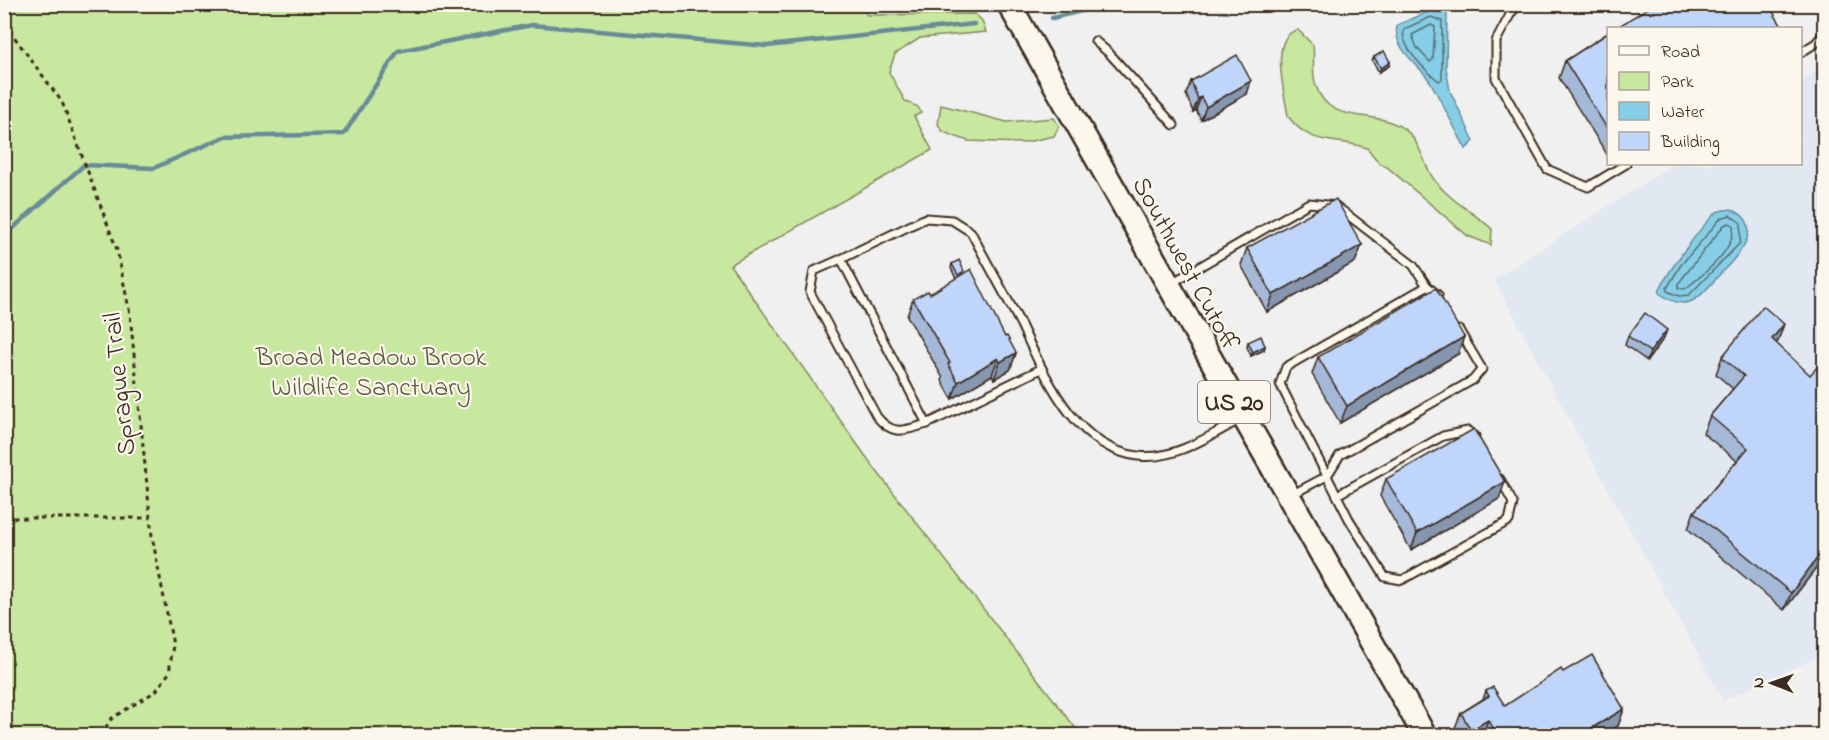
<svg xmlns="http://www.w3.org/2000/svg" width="1829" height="740" font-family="'Indie Flower',sans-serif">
<rect width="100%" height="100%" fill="#eff0ef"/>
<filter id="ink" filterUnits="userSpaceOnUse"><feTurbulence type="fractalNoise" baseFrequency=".0167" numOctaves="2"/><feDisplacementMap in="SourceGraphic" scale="12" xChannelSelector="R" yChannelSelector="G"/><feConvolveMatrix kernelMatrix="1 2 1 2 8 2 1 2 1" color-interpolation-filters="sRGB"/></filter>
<g filter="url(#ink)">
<polygon fill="#e1e8f2" points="1824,66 1824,654 1723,700 1494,280 1674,164 1800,164 1801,81"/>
<g fill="#c8e79f" stroke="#82885e" stroke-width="1.5">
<polygon points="861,4 867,15 975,14 982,21 986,32 920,38 895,54 889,72 905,101 918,107 921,113 914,116 932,150 730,265 872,465 1081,735 5,735 5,5"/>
<path d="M1298,30l15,15c2,14 -2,28 3,41 15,44 63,19 93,47 13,13 15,34 26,48 16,20 38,31 57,48l-1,16 -23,-9 -81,-69 -7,-3 -13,-16c-31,-11 -56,0 -79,-32 -3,-21 -20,-81 10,-86z"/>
<polygon points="941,105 1007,122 1054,118 1059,126 1054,136 1022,143 968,141 943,132 938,124"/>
</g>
<g fill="#86cee7" stroke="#688c97" stroke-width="1.5">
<path d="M1430,11l17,2 -1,55 4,23 24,50 -8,8c-12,-22 -23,-44 -35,-66 -10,-18 -39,-33 -34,-58z"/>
<path d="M1731,209c37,16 7,47 -11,65 -8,9 -22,28 -35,29 -9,1 -19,-5 -26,-10 1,-12 47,-73 58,-81 4,-2 10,-2 14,-3z"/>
</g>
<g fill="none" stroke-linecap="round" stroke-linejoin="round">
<g stroke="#596c6e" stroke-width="1.5">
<path d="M1431,17l11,4v58l-3,2c-12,-9 -40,-35 -35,-52z"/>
<polygon points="1431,25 1435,27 1433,59 1430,62 1417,48 1412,35"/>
<polygon points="1730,215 1741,223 1740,243 1689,295 1679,296 1667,291 1667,288 1681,265 1721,218"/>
<path d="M1729,223l4,2c3,25 -30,50 -48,64l-7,-1v-4l46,-59z"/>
</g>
<g stroke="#688c97" stroke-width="4.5">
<polyline points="1052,18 1090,9 1095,4"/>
<polyline points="4,230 10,231 84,165 154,168 224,137 344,134 398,51 532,25 767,46 974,24"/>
</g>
<defs>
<g id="lane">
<polyline points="1519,4 1511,13 1496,41 1496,78 1547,169 1588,187 1626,164"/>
<polyline points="1095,41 1109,53 1174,125"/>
<polyline points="1800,53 1816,43 1824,33"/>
<path d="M841,259l-27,12 -4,21 67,125c17,20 27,13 50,7"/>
<polyline points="1170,284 1309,203 1336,206 1413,265 1427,286"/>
<polyline points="1459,330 1482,369 1473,380 1340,455 1327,476 1349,519 1385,577 1402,580 1509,521 1513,503 1500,479"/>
<path d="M1041,369l-114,55 -86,-165 85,-41 26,2 19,12c16,31 34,62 50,93 24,50 53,123 117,131 35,5 73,-21 103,-37"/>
<polyline points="1291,495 1327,476 1280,384 1286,367 1427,286 1438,295"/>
<polyline points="1337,495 1443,436 1468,431 1475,436"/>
</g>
<polyline id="primary" points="1009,4 1425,736"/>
</defs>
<use href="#lane" stroke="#3b2a1e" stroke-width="11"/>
<use href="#primary" stroke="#3b2a1e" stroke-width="27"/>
<g stroke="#3b2a1e" stroke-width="3" stroke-dasharray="4.5 4.5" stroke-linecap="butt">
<polyline points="4,23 62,102 117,250 130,314 152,536 173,645 169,673 156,691 112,718 100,736"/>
<polyline points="4,518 150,518"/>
</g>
<use href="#lane" stroke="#fbf7ec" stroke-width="7"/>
<use href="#primary" stroke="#fbf7ec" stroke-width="22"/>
</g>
<g fill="#a4b8d7" stroke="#3b2a1e" stroke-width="1.5">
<polygon points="1608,33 1608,156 1559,78 1565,61"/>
<polygon points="1374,57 1390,62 1389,66 1379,72 1372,61"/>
<polygon points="1191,81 1251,81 1247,94 1201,120 1196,110 1193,112 1186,94"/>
<polygon points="1362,245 1355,262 1267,312 1241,265 1247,248"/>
<polygon points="952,264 963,274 1016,353 1010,370 994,379 992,375 952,399 942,381 943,378 907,316 913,299 930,294 956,279 951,268"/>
<polygon points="1628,336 1664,338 1647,361 1625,345"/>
<polygon points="1778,341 1776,343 1824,558 1784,610 1688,529 1694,512 1737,461 1703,433 1710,416 1733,389 1716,374 1722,357"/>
<polygon points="1248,342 1265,346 1264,350 1251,356 1247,347"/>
<polygon points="1458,354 1340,423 1312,374 1318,357"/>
<polygon points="1386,479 1499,499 1411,550 1380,496"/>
<polygon points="1563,672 1624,709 1618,726 1602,735 1458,735 1454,730 1461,713 1483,699 1486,691 1505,706"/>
</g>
<g fill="#8696af" stroke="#3b2a1e" stroke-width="1.5">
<polygon points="1390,62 1389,66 1379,72 1381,68"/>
<polygon points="1251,81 1247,94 1201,120 1206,107"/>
<polygon points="1201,97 1196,110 1193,112 1198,99"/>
<polygon points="1362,245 1355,262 1267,312 1273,295"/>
<polygon points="1784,324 1778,341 1765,356 1772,339"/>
<polygon points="1667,330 1664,338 1647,361 1650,352"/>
<polygon points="1464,337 1458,354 1340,423 1347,406"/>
<polygon points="1265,346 1264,350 1251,356 1253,352"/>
<polygon points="1016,353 1010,370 994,379 1000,362"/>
<polygon points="998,358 992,375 952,399 958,382"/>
<polygon points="1505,482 1499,499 1411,550 1417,533"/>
<polygon points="1824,549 1824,558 1784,610 1791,593"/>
<polygon points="1624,709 1618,726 1602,735 1580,735"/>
<polygon points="1488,720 1483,735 1469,735 1471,730"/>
</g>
<g fill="#bfd6fa" stroke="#3b2a1e" stroke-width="1.5">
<polygon points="1654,4 1768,4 1783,28 1616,28"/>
<polygon points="1608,33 1608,130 1565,61"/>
<polygon points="1384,51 1390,62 1381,68 1374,57"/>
<polygon points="1237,55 1251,81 1206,107 1201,97 1198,99 1191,81"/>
<polygon points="1336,199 1362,245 1273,295 1247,248"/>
<polygon points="959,260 964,271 958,275 952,264"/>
<polygon points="971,269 1005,337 1007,336 1016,353 1000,362 998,358 958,382 948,364 950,363 913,299 928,291 930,294"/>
<polygon points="1436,288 1464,337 1347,406 1318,357"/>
<polygon points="1763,306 1784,324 1772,339 1810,375 1820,364 1824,367 1824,549 1791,593 1694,512 1748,448 1710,416 1744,376 1722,357"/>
<polygon points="1645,313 1667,330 1650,352 1628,336"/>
<polygon points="1261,336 1265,346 1253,352 1248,342"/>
<polygon points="1474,429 1505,482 1417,533 1386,479"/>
<polygon points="1592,655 1624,709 1580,735 1498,735 1488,720 1471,730 1461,713 1489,696 1486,691 1493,687 1505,706 1561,669 1563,672"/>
</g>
</g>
<g text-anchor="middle" stroke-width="4.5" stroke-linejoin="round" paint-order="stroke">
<rect fill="#fbf7ec" stroke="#75685c" stroke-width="1.5" x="1198" y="381" width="72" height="42" rx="4.5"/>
<g font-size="24" font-weight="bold" fill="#3b2a1e">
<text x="1234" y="410">US 20</text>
</g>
<g font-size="26" fill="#3b2a1e" stroke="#fbf7ec">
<text transform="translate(1187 263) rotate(61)" y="9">Southwest Cutoff</text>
<text transform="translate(118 384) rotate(-96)" y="9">Sprague Trail</text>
</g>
<g font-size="26" fill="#5e593e" stroke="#fbf7ec">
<text x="371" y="365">Broad Meadow Brook<tspan x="371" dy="30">Wildlife Sanctuary</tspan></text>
</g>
</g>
<rect width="1829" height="740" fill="none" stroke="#fbf7ec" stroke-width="24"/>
<rect x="12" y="12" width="1805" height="716" fill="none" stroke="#3b2a1e" stroke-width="2" filter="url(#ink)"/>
<rect x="1607" y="27" width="195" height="138" fill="#fbf7ec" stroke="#aea59a" stroke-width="1.5"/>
<rect x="1619" y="46" width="30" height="9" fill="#fbf7ec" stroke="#aea59a" stroke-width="1.5"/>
<text x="1661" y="57" font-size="18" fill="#3b2a1e">Road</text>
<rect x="1619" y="72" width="30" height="18" fill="#c8e79f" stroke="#aea59a" stroke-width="1.5"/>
<text x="1661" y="87" font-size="18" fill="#3b2a1e">Park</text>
<rect x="1619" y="102" width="30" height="18" fill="#86cee7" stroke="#aea59a" stroke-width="1.5"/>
<text x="1661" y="117" font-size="18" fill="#3b2a1e">Water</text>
<rect x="1619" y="132" width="30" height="18" fill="#bfd6fa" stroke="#aea59a" stroke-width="1.5"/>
<text x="1661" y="147" font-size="18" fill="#3b2a1e">Building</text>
<g transform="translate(1772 683) rotate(271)" stroke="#fbf7ec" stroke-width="4.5" paint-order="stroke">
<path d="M0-4.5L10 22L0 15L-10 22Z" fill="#3b2a1e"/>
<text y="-9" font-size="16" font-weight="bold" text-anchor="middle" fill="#3b2a1e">N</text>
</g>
</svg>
